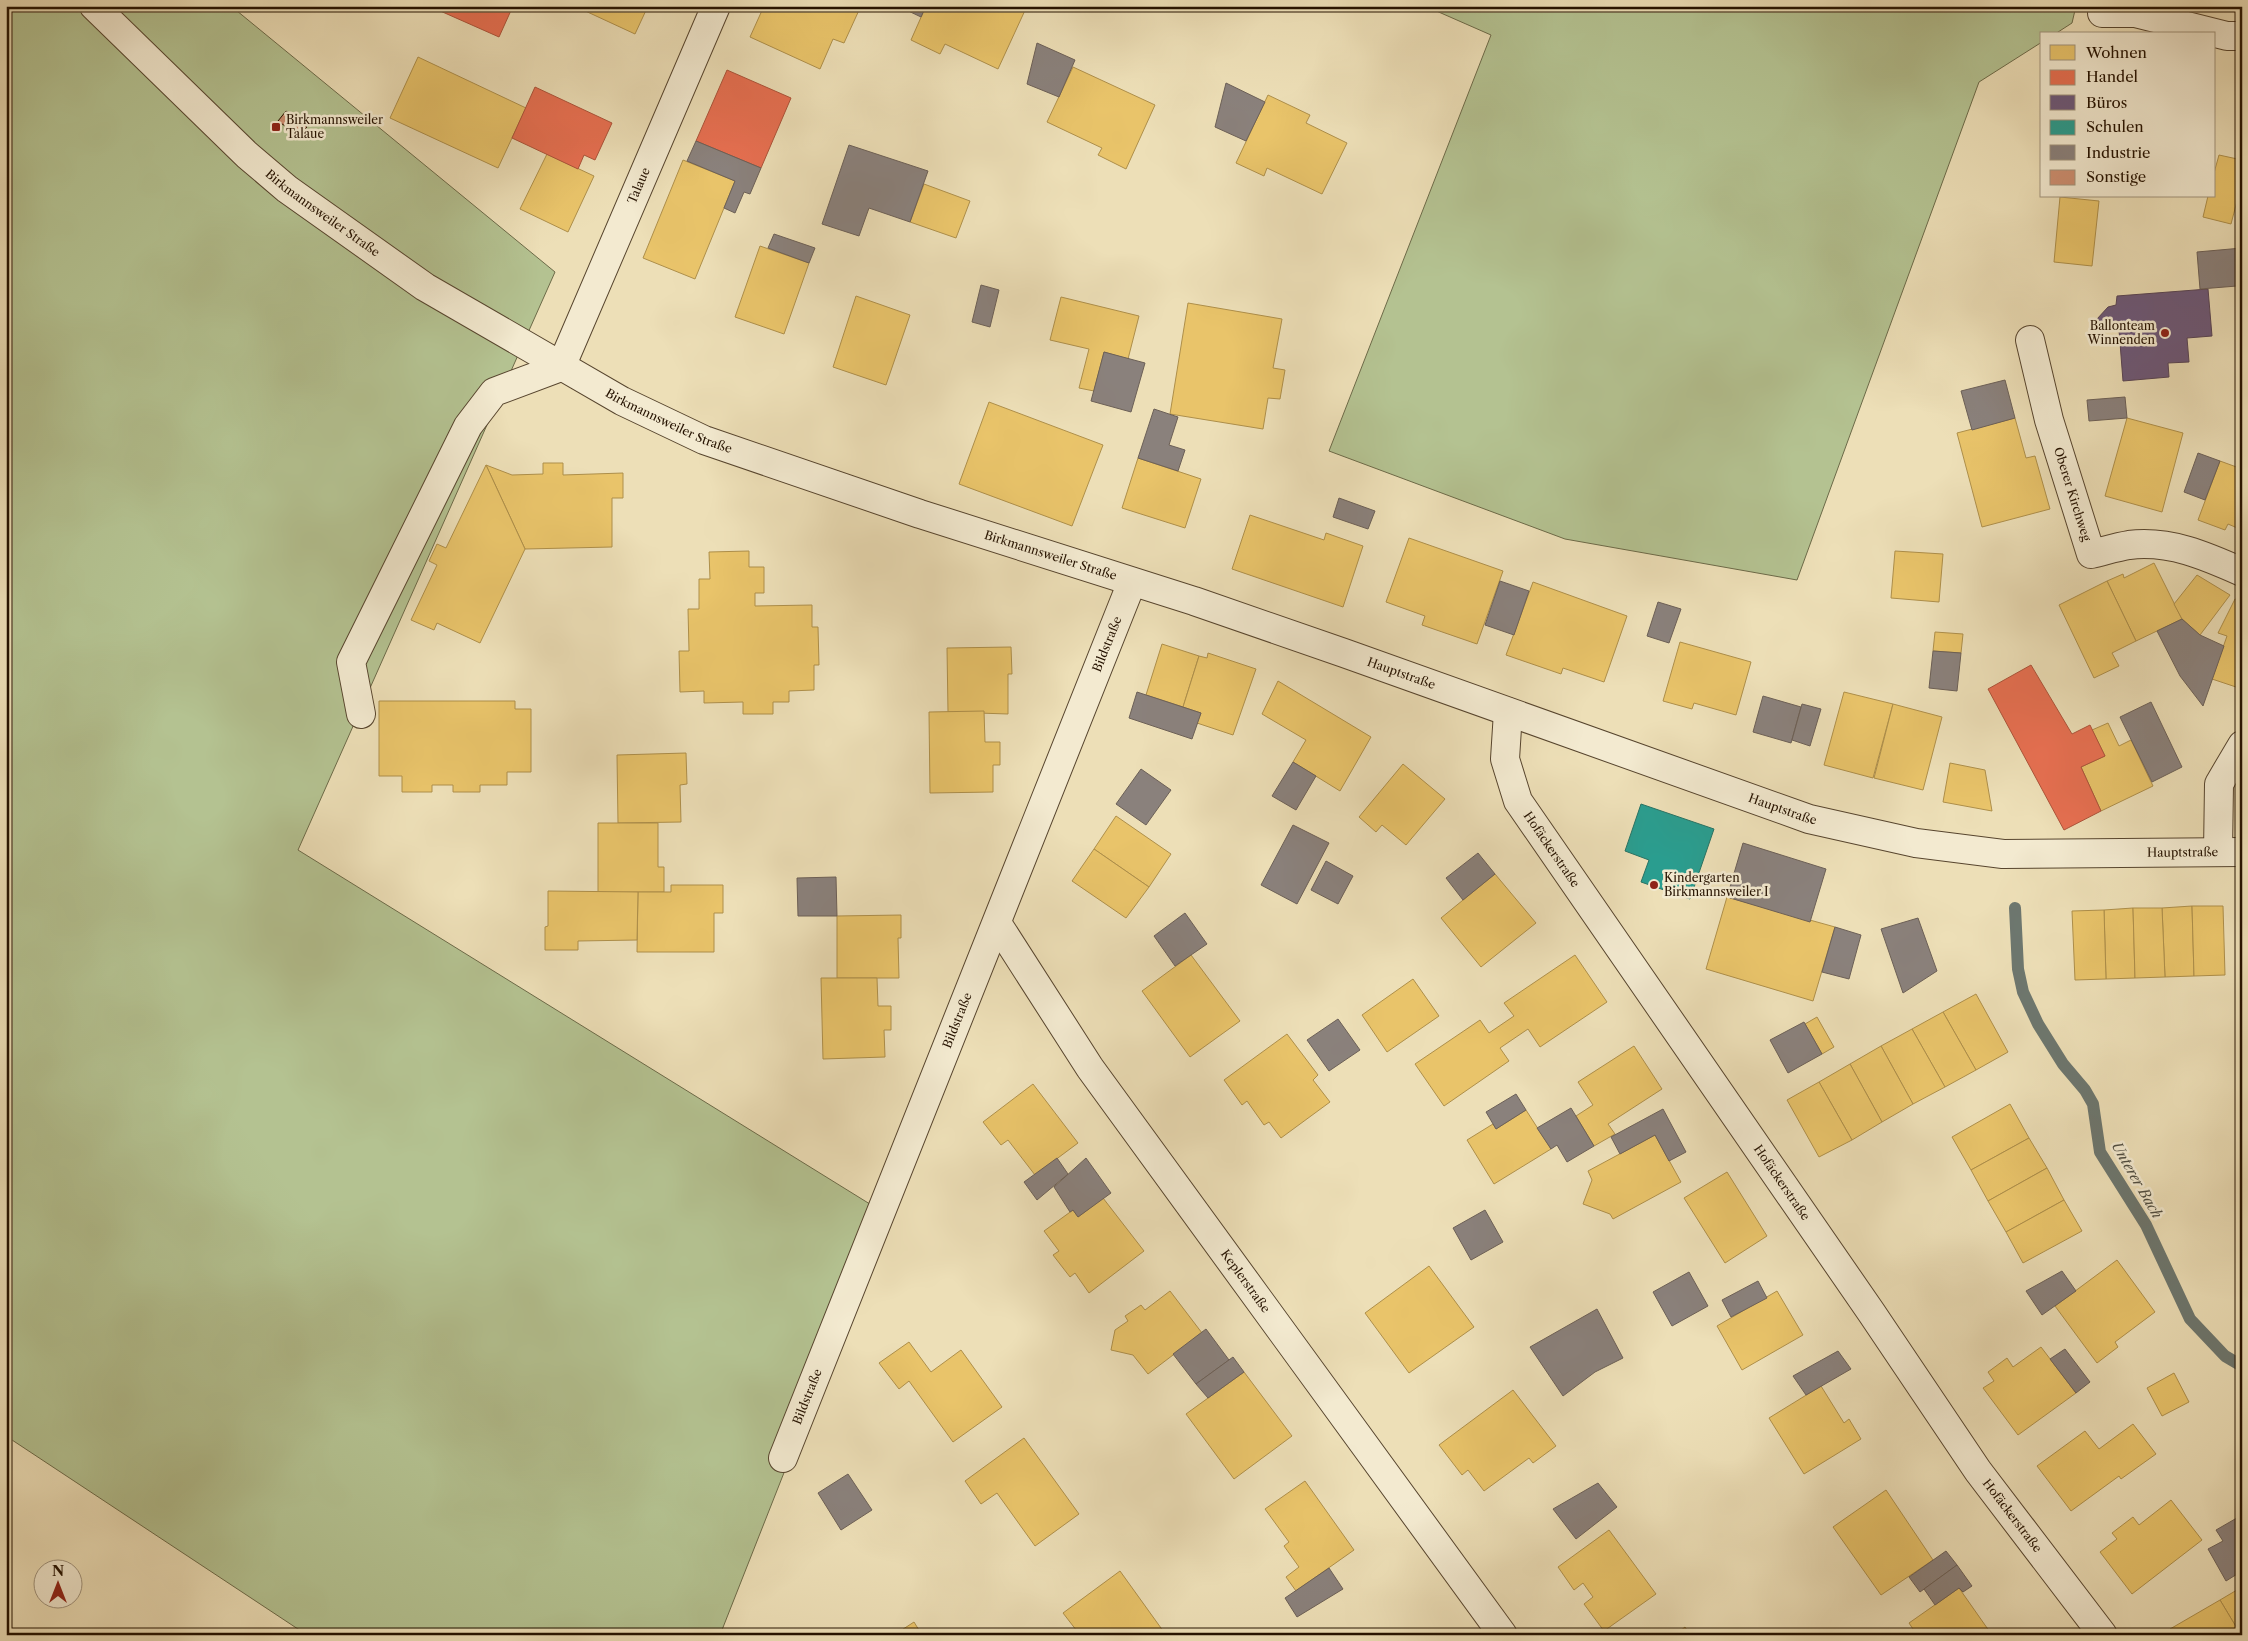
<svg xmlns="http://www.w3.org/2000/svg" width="2248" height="1641" font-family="'Libre Caslon Text',serif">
<rect width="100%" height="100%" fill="#eddfb7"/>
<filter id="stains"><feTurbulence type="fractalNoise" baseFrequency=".004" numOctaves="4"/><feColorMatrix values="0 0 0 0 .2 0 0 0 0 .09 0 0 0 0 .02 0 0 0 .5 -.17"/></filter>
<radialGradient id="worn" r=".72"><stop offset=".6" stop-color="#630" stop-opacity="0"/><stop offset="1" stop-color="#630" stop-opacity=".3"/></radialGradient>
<g fill="#b4c291" stroke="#6c6a48">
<polygon points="6,6 231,6 555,272 298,850 886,1214 720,1635 307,1635 6,1436"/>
<polygon points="1425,6 2076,6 2072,23 2055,34 2042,34 2042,42 1979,82 1797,580 1565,539 1329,451 1491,35"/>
</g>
<g fill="#e9c46a" stroke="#ae8f4a">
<polygon points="582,6 648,6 635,34 581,9"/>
<polygon points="764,6 856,6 860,8 844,43 833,39 820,69 750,37"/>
<polygon points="926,6 1027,6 998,69 945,44 940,54 911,40"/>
<polygon points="418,57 526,108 498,168 390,118"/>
<polygon points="1073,67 1155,105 1126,169 1098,155 1102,148 1047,122"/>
<polygon points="1268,95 1310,115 1306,123 1347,143 1322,194 1267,168 1264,176 1236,163"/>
<polygon points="547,154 594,176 568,232 520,209"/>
<polygon points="2219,155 2242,160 2242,182 2231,224 2203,217 2208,196 2214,196 2214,173"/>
<polygon points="683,160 735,181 695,279 643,258"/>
<polygon points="924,184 970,201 956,238 910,222"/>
<polygon points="2060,197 2099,201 2092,266 2054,262"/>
<polygon points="760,246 809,263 784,334 735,317"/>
<polygon points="856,296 910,315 886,385 833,367"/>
<polygon points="1061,297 1139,316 1128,359 1104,352 1094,391 1079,388 1089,349 1050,340"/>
<polygon points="1188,303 1282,319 1273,368 1285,370 1280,399 1268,398 1263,429 1170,414"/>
<polygon points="989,402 1103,445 1072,526 959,484"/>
<polygon points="2015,418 2026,458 2035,456 2050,509 1982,527 1957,433"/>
<polygon points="2127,418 2183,433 2162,512 2105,496"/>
<polygon points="1138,458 1201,479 1185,528 1122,508"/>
<polygon points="2220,461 2242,469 2242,530 2228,524 2225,530 2198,520"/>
<polygon points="543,463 563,463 563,475 623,473 623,498 612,498 612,547 525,549 486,465 512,475 543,474"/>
<polygon points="486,465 525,549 480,643 437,623 434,630 411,620 437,565 429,561 437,544 446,548"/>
<polygon points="1250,515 1324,540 1326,533 1363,546 1343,607 1232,569"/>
<polygon points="1409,538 1503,571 1477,644 1422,625 1425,616 1386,602"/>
<polygon points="749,551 749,567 764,567 764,593 755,593 755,606 812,605 812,627 818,627 819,665 814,665 814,690 789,691 789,702 773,702 773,714 743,714 743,702 704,703 704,691 680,692 679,651 689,651 688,609 699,609 699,579 710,579 709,552"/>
<polygon points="1895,551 1943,554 1939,602 1891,598"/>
<polygon points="2154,563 2182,619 2136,641 2107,581 2123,574 2124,578"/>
<polygon points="2197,575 2230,595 2200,635 2182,619 2174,604"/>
<polygon points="2107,581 2136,641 2112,653 2119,666 2094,678 2059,605"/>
<polygon points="1533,582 1627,616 1604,682 1563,668 1561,674 1506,655"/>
<polygon points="2235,599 2242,601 2242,689 2212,679 2227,636 2218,633"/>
<polygon points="1935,632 1963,634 1961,653 1933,651"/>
<polygon points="1680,642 1751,662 1736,715 1694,703 1692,709 1663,701"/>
<polygon points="1162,644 1199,656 1183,707 1146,695"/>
<polygon points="1011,647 1012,674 1008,674 1008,714 948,712 947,648"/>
<polygon points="1208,653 1256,669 1233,735 1197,723 1201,713 1183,707 1199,656 1207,658"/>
<polygon points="1278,681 1371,737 1340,791 1293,762 1306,740 1262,714"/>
<polygon points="1844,692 1893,704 1873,778 1824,765"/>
<polygon points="379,701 515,701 515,709 531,709 531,772 507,772 507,785 480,785 480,792 453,792 453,785 432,785 432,792 402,792 402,776 379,776"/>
<polygon points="1893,704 1942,717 1923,790 1874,778"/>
<polygon points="984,711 985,742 1000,742 1000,765 993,765 993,792 930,793 929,712"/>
<polygon points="2108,723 2119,746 2131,740 2153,786 2101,811 2081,767 2105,756 2092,730"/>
<polygon points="686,753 687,784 680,785 681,822 618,823 617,755"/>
<polygon points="1950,763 1985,770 1992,811 1943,802"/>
<polygon points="1403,764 1445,799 1406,845 1382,825 1376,832 1359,817"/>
<polygon points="1116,816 1171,854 1149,887 1094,849"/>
<polygon points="598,823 658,823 658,867 664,867 664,892 598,892"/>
<polygon points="1094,849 1149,887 1126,918 1072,881"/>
<polygon points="1495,874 1536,923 1481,967 1441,918"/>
<polygon points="671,885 723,885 723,913 714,913 714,952 637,952 638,892 671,892"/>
<polygon points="548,891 638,892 637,940 578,941 578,950 545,950 545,927 548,926"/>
<polygon points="1727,897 1835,927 1813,1001 1706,969"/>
<polygon points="2192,906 2194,976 2165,977 2162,908"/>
<polygon points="2192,906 2223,906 2225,975 2194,976"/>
<polygon points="2133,908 2135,978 2106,979 2104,910"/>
<polygon points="2133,908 2162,908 2165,977 2135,978"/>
<polygon points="2104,910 2106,979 2075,980 2072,911"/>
<polygon points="901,915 901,938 898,938 899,978 837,978 837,916"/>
<polygon points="1191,955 1240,1021 1190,1057 1142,991"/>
<polygon points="1575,955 1607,1002 1540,1047 1528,1029 1500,1048 1509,1061 1444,1106 1415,1064 1480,1020 1489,1033 1514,1016 1504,1003"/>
<polygon points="821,978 877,978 878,1006 891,1006 891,1030 884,1030 885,1057 823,1059"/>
<polygon points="1413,979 1439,1016 1387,1052 1362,1015"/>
<polygon points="1976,994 2008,1052 1976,1070 1943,1012"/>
<polygon points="1943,1012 1976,1070 1945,1087 1912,1029"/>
<polygon points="1817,1017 1834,1047 1822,1054 1805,1024"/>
<polygon points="1912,1029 1945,1087 1913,1104 1881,1046"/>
<polygon points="1287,1034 1318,1075 1313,1080 1330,1102 1281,1138 1269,1122 1264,1125 1247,1101 1242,1105 1224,1080"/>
<polygon points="1634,1046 1662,1089 1608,1124 1615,1134 1594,1146 1576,1116 1593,1105 1578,1082"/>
<polygon points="1881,1046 1913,1104 1882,1122 1850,1064"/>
<polygon points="1850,1064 1882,1122 1852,1140 1819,1082"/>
<polygon points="1819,1082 1852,1140 1819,1157 1787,1100"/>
<polygon points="1033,1084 1078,1143 1035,1175 1008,1140 1001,1145 983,1122"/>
<polygon points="2010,1104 2029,1138 1971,1170 1952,1137"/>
<polygon points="1526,1110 1551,1149 1494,1184 1467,1140 1493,1124 1496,1129"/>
<polygon points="1655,1135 1681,1182 1613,1219 1610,1214 1583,1204 1592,1180 1588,1171"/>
<polygon points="2029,1138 2047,1168 1988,1201 1971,1170"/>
<polygon points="2047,1168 2064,1200 2006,1232 1988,1201"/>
<polygon points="1727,1172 1767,1236 1725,1263 1684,1198"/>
<polygon points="1103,1198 1144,1251 1089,1293 1075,1273 1070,1277 1053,1255 1059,1251 1044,1231 1073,1210 1078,1217"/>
<polygon points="2064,1200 2082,1231 2023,1263 2006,1232"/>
<polygon points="2117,1260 2155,1312 2115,1342 2118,1347 2097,1363 2055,1306"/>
<polygon points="1429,1266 1474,1327 1409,1373 1365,1313"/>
<polygon points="1170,1291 1202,1333 1148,1374 1133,1355 1111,1350 1115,1330 1128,1321 1125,1316 1141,1305 1145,1310"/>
<polygon points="1777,1291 1803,1335 1742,1370 1717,1326"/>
<polygon points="909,1342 931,1372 961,1350 1002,1407 953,1442 909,1381 899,1389 879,1363"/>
<polygon points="2041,1347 2076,1393 2018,1435 1983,1388 1994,1381 1988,1372 2007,1358 2013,1367"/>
<polygon points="1244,1372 1292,1436 1234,1479 1186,1414"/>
<polygon points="2174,1373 2189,1402 2162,1416 2147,1388"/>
<polygon points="1821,1386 1844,1423 1849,1419 1861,1439 1804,1474 1769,1418"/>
<polygon points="1513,1390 1556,1446 1533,1463 1529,1458 1484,1491 1468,1470 1462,1475 1439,1445"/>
<polygon points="2133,1424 2156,1454 2121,1479 2119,1476 2071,1511 2037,1466 2085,1431 2099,1449"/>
<polygon points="1024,1438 1079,1514 1035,1546 997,1493 981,1504 965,1481"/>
<polygon points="1305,1481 1354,1550 1296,1591 1286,1577 1299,1567 1284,1546 1289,1542 1265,1509"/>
<polygon points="1886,1490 1933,1560 1881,1595 1833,1527"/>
<polygon points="2171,1500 2202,1540 2132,1594 2100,1552 2117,1539 2112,1533 2133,1517 2139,1525"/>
<polygon points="1609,1530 1656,1594 1604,1631 1584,1604 1593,1597 1583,1583 1574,1590 1558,1567"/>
<polygon points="1120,1571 1166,1635 1080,1635 1063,1613"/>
<polygon points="2242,1587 2242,1635 2241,1635 2220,1600"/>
<polygon points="1959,1588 1992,1635 1917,1635 1909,1623"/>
<polygon points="2220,1600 2241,1635 2174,1635 2170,1629"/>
<polygon points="914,1622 922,1635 894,1635"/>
<polygon points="1685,1627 1690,1635 1675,1635"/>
</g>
<g fill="#e76f51" stroke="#ad5339">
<polygon points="429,6 513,6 499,37"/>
<polygon points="727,70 791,98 761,168 696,141"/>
<polygon points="535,87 612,123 595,160 584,155 578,169 512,138"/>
<polygon points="2031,665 2072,734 2090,725 2105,756 2081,767 2101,811 2064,830 1988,689"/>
</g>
<polygon fill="#6d597a" stroke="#574455" points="2208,289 2212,336 2187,338 2189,362 2168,363 2169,377 2123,381 2119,330 2111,331 2097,319 2108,307 2116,305 2117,296"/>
<polygon fill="#2a9d8f" stroke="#287364" points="1641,804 1714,829 1690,899 1641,882 1649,860 1625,851"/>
<g fill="#8a817c" stroke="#6c6057">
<polygon points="898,6 926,6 921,17"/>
<polygon points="1037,43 1075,60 1059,97 1027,84"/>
<polygon points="1226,83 1265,102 1246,141 1215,127"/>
<polygon points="696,141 761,168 750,194 744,192 735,213 724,208 735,181 687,161"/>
<polygon points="849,145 928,171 910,222 869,208 859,236 822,224"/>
<polygon points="774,234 815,248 809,263 768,248"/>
<polygon points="2242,248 2242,268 2237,286 2200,289 2197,252"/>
<polygon points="981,285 999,290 990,327 972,322"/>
<polygon points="1104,352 1145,363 1131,412 1091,401"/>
<polygon points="2005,380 2015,418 1972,430 1961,391"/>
<polygon points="2125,397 2127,418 2089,421 2087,400"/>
<polygon points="1154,409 1178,417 1169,445 1185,450 1178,471 1138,458"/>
<polygon points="2198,453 2220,461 2205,500 2184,492"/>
<polygon points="1339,498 1375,511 1368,529 1333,517"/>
<polygon points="1500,581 1529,591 1514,635 1485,625"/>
<polygon points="1658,602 1681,609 1669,643 1647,636"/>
<polygon points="2182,619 2200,635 2224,646 2203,706 2180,676 2157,631"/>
<polygon points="1933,651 1961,653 1957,691 1929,688"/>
<polygon points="1137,692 1201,713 1192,739 1129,718"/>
<polygon points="1763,696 1801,707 1791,743 1753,732"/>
<polygon points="2151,702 2182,767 2152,782 2120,717"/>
<polygon points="1802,704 1821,709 1810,746 1792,740"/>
<polygon points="1293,762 1316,776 1296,810 1272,796"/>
<polygon points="1141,769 1171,790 1146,825 1116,804"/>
<polygon points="1293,825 1329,843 1297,904 1261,885"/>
<polygon points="1743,843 1826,869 1810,922 1727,897"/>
<polygon points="1478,853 1495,874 1463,900 1446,878"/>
<polygon points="1326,861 1353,876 1338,904 1311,890"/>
<polygon points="836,877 837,916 798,916 797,878"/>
<polygon points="1185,913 1207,944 1175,966 1154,936"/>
<polygon points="1918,918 1937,971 1903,993 1881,929"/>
<polygon points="1835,927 1861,935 1849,979 1822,972"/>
<polygon points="1338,1019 1360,1050 1329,1071 1307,1040"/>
<polygon points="1804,1022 1822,1054 1788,1073 1770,1040"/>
<polygon points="1516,1094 1526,1110 1496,1129 1486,1112"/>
<polygon points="1571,1108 1594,1146 1567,1162 1557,1145 1551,1149 1537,1128"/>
<polygon points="1663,1109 1686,1152 1669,1161 1655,1135 1620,1154 1611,1137"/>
<polygon points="1057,1158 1068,1174 1037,1200 1024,1182"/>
<polygon points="1086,1158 1111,1193 1078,1217 1073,1210 1070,1212 1054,1187"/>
<polygon points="1485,1210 1503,1242 1471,1260 1453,1228"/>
<polygon points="2062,1271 2076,1291 2042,1315 2026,1291"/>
<polygon points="1689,1272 1708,1306 1672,1326 1653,1292"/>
<polygon points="1758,1281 1767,1298 1731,1317 1722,1300"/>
<polygon points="1597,1309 1623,1358 1595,1372 1563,1396 1530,1347"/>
<polygon points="1206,1329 1229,1360 1196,1384 1173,1354"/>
<polygon points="2065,1349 2090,1382 2076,1393 2050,1359"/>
<polygon points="1838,1351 1851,1369 1806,1395 1793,1376"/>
<polygon points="1233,1357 1244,1372 1208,1398 1196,1384"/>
<polygon points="848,1474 872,1510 841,1530 818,1493"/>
<polygon points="1598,1483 1617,1507 1576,1539 1553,1509"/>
<polygon points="2242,1515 2242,1571 2226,1581 2208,1549 2223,1541 2216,1530"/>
<polygon points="1946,1551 1957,1565 1920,1592 1909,1577"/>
<polygon points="1957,1565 1972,1586 1963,1592 1959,1588 1935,1605 1924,1589"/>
<polygon points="1329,1568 1343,1589 1297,1617 1285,1598"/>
<polygon points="2043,1629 2047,1635 2036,1635"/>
</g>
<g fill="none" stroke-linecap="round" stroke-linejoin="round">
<polyline stroke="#6d776f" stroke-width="12" points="2015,908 2018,969 2023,992 2038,1024 2063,1064 2085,1090 2093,1104 2100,1152 2146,1225 2190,1319 2225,1356 2242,1366"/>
</g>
<polygon fill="#cd8f71" stroke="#251200" points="286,111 307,127 299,136 278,121"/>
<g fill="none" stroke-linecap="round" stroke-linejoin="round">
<defs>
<g id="minor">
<path id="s1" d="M94,6l153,149 40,34 138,98 197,114 82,39 216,74 274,87 150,52 465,166 107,24 87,11 239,-2"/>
<polyline points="2102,13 2135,13 2227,36 2242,36"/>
<path id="s2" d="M2030,340l19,80 42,134c13,-3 26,-7 38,-9 41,-5 77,11 113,27"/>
<path id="s3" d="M1508,712l-3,47 13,42 353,511 107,159 125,164"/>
<path id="s4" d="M361,714l-10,-52 117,-236 26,-34 67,-25 155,-361"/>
<polyline points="2218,852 2219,784 2242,745"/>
<path id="s5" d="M997,923l93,145 413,567"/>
<path id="s6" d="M783,1458l349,-876"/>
</g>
</defs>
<use href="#minor" stroke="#57452e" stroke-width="30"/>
<use href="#minor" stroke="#f3ead0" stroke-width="28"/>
</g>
<g fill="#8f2418" stroke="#f3ead0" stroke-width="2">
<rect x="271" y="122" width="10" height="10" rx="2.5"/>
<circle cx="2165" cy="333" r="5"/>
<circle cx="1654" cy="885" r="5"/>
</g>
<g text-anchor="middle" stroke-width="5" stroke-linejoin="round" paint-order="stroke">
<g font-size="12" fill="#251200" stroke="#f3ead0" text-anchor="start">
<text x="286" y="124">Birkmannsweiler<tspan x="286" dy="14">Talaue</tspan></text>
<text x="2155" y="330" text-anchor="end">Ballonteam<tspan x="2155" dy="14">Winnenden</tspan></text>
<text x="1664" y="882">Kindergarten<tspan x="1664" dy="14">Birkmannsweiler I</tspan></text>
</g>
<g font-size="12" fill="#251200" stroke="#f3ead0">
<text dy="4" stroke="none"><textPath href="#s4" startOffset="628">Talaue</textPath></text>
<text dy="4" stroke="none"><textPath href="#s1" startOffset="309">Birkmannsweiler Straße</textPath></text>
<text dy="4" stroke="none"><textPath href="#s1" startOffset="714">Birkmannsweiler Straße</textPath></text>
<text dy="4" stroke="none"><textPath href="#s2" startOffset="160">Oberer Kirchweg</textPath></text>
<text dy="4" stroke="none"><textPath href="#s1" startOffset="1119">Birkmannsweiler Straße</textPath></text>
<text dy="4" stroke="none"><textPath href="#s6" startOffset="876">Bildstraße</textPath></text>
<text dy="4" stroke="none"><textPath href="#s1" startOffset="1489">Hauptstraße</textPath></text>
<text dy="4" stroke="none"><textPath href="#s1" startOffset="1894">Hauptstraße</textPath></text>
<text dy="4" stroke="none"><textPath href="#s3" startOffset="150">Hofäckerstraße</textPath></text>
<text dy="4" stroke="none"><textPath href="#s1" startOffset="2299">Hauptstraße</textPath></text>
<text dy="4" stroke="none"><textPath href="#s6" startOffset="471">Bildstraße</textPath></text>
<text dy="4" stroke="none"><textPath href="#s3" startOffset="555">Hofäckerstraße</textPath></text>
<text dy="4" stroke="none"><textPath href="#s5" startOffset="436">Keplerstraße</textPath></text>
<text dy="4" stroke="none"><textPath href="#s6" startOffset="66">Bildstraße</textPath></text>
<text dy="4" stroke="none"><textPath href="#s3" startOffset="960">Hofäckerstraße</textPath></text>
</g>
<g font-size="14" font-style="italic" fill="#4f4d41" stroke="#f3ead0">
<text transform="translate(2137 1180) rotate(60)" y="5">Unterer Bach</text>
</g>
</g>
<rect width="2248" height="1641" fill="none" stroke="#eddfb7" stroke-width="25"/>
<rect x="8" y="8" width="2233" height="1626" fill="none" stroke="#251200" stroke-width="2.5"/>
<rect x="12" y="12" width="2223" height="1616" fill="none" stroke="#251200"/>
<rect x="2040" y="32" width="175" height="165" fill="#f3ead0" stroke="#a1947d"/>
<rect x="2050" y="45" width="25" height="15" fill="#e9c46a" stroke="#a1947d"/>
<text x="2086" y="58" font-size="15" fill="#251200">Wohnen</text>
<rect x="2050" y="70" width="25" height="15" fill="#e76f51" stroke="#a1947d"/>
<text x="2086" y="82" font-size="15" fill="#251200">Handel</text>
<rect x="2050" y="95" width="25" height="15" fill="#6d597a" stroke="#a1947d"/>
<text x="2086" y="108" font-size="15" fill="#251200">Büros</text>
<rect x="2050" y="120" width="25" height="15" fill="#2a9d8f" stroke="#a1947d"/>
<text x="2086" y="132" font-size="15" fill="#251200">Schulen</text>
<rect x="2050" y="145" width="25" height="15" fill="#8a817c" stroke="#a1947d"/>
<text x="2086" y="158" font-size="15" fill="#251200">Industrie</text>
<rect x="2050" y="170" width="25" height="15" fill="#cd8f71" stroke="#a1947d"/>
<text x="2086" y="182" font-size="15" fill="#251200">Sonstige</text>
<g transform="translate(58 1584)"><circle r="24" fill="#f3ead0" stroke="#a1947d"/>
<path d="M0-4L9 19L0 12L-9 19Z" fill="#8f2418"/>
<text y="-8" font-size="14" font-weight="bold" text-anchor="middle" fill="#251200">N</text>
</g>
<rect width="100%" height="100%" filter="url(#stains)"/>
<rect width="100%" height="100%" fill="url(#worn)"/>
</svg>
